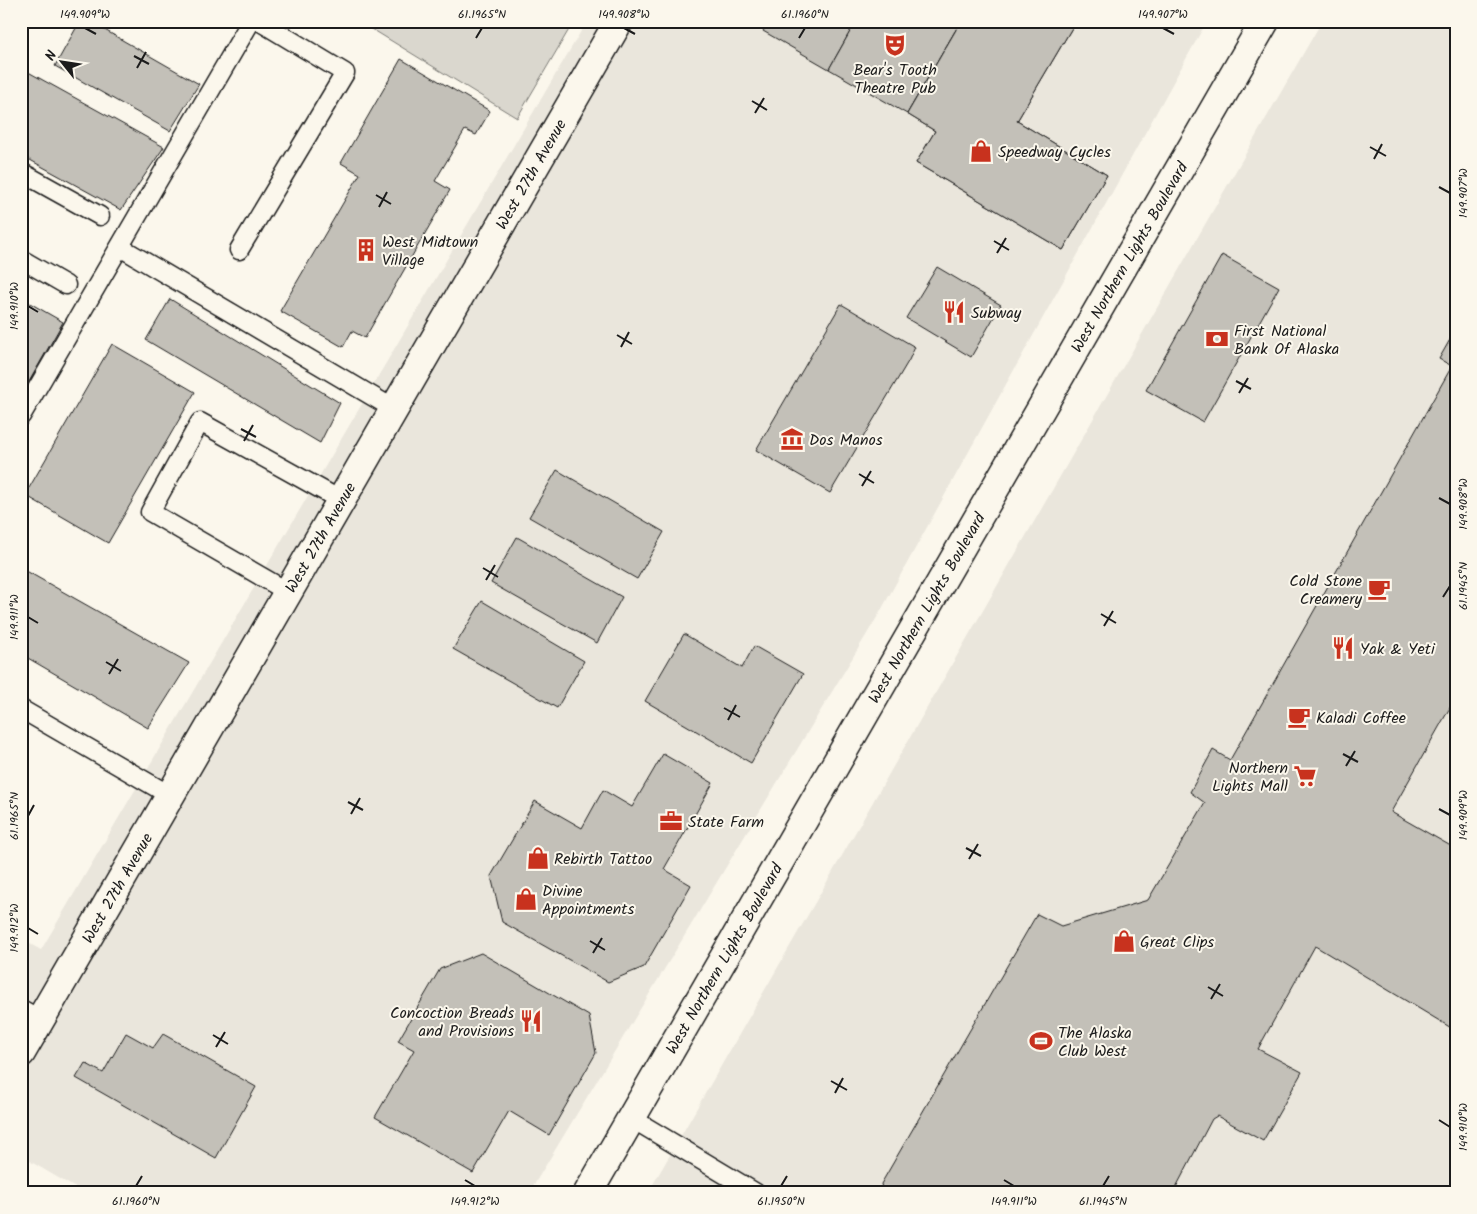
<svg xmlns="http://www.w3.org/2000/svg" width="1477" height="1214" font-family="Kalam,sans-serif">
<rect width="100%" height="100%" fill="#fbf7ec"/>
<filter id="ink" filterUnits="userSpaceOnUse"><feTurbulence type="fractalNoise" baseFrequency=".02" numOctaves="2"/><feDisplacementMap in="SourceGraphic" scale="10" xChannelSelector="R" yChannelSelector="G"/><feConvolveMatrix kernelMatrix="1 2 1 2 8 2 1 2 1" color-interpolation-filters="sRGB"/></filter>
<g filter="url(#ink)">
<g fill="#eae6dc">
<polygon points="587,21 1207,21 879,614 529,1193 84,1193 21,1156 21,939 41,950"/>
<polygon points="1322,21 1456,21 1456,1193 648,1193"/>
</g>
<polygon fill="#dad7ce" stroke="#7b7a75" points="359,21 574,21 517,118"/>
<g fill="#c3c0b8" stroke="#1c1c1c">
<polygon points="80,21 89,21 199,84 170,131 55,66"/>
<polygon points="769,21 856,21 829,69 763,31"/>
<polygon points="856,21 961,21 907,114 829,69"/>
<polygon points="961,21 1076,21 1017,121 1107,175 1063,250 916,163 935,131 907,114"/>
<polygon points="961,21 1076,21 1017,121 1107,175 1063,250 916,163 935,131 907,114"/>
<polygon points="401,59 490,111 476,135 465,130 435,181 450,190 365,338 352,331 343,347 280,311 360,174 341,163"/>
<polygon points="21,68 164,147 121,210 21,155"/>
<polygon points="1222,255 1279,287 1203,422 1146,390"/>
<polygon points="937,267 1001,305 971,357 906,318"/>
<polygon points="21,298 63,322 25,389 21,387"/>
<polygon points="170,299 340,403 320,443 146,340"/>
<polygon points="841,304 915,347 909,360 830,493 756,450"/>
<polygon points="1456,329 1456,697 1391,812 1456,849 1456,1024 1453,1029 1315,946 1258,1049 1302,1072 1263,1141 1217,1116 1212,1119 1173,1193 883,1193 881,1184 1037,914 1061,926 1148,900 1205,803 1190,792 1213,750 1230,760 1452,366 1439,359"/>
<polygon points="112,344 195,392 108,543 25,495"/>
<polygon points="557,470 664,532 637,579 529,517"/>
<polygon points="517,537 622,597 597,643 491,583"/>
<polygon points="21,568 189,663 148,728 21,654"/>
<polygon points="482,601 584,661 557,708 453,649"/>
<polygon points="684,634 742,668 754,646 803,674 751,763 645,701"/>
<polygon points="663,754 713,783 664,869 691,885 644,967 608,982 502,922 491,876 535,801 582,828 603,790 632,807"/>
<polygon points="481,953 589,1016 596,1053 549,1135 509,1111 473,1173 375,1117 414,1050 398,1041 440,969"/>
<polygon points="126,1033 153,1048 163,1034 256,1087 216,1158 76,1078 85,1063 103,1073"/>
</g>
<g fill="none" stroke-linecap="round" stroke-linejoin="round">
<defs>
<g id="service">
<polyline points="21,172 100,216"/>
<polyline points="120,247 394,409"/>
<polyline points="239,250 345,73 259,21"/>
<polyline points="21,259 66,285"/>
<polyline points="21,416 251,21"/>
<polyline points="288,592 150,512 200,422 342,501"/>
<polyline points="21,709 171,796"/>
<polyline points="21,1009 41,1020"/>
<polyline points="631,1118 756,1193"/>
</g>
<g id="minor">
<path id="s1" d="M21,1053l598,-1032"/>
</g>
<g id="primary">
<path id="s2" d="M588,1193l677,-1172"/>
</g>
</defs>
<use href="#service" stroke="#1c1c1c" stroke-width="21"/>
<use href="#minor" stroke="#1c1c1c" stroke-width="31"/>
<use href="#primary" stroke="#1c1c1c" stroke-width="31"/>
<use href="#service" stroke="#fbf7ec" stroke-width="18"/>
<use href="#minor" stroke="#fbf7ec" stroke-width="28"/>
<use href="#primary" stroke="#fbf7ec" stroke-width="28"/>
</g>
</g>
<path fill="none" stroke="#1c1c1c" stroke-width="2" d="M85,28l11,6M624,28l11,6M1163,28l11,6M476,38l6,-10M799,38l6,-10M134,56l15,8M137,68l9,-16M752,101l15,9M755,113l9,-15M1370,147l16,9M1374,159l8,-15M1439,187l11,6M376,195l15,9M379,207l8,-15M994,241l15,9M997,253l9,-15M28,306l10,6M617,335l15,9M621,347l8,-15M1236,381l15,8M1239,393l9,-15M241,429l15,8M244,441l9,-16M859,474l15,9M862,486l9,-15M1439,498l11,6M483,568l15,9M486,580l9,-15M1443,597l7,-11M1101,614l15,9M28,617l10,6M1104,626l9,-15M106,662l15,9M109,674l9,-15M724,708l16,9M728,720l8,-15M1343,754l15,8M1346,766l9,-15M348,802l15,8M1439,809l11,6M351,814l9,-16M28,816l6,-11M966,848l15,8M969,859l9,-15M28,928l10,6M590,941l15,9M593,953l9,-15M1208,987l15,9M1211,999l9,-15M213,1035l15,9M216,1047l9,-15M831,1081l16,9M835,1093l8,-15M1439,1120l11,7M465,1180l10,6M1004,1180l10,6M136,1186l6,-10M781,1186l6,-10M1103,1186l6,-10"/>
<defs>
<symbol id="theatre-bare" viewBox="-9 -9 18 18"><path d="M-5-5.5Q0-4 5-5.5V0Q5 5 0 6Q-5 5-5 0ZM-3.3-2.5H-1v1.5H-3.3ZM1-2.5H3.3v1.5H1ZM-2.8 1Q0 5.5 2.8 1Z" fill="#c8321e" stroke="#fbf7ec" stroke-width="2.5" paint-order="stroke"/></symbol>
<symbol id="shop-bare" viewBox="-9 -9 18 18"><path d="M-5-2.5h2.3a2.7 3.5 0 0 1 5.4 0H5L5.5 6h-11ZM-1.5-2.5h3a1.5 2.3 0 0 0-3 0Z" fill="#c8321e" stroke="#fbf7ec" stroke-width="2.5" paint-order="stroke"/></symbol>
<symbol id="building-bare" viewBox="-9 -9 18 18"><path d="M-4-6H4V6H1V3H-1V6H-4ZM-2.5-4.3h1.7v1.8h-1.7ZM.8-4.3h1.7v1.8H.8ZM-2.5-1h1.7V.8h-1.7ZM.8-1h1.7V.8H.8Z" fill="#c8321e" stroke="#fbf7ec" stroke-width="2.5" paint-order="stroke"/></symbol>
<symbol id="restaurant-bare" viewBox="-9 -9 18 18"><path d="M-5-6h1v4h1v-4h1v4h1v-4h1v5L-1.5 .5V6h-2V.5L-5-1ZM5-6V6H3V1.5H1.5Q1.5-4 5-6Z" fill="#c8321e" stroke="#fbf7ec" stroke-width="2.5" paint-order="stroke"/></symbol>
<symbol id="bank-bare" viewBox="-9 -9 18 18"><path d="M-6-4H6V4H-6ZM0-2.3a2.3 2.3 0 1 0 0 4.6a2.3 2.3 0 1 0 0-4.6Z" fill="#c8321e" stroke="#fbf7ec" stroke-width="2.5" paint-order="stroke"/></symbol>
<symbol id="museum-bare" viewBox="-9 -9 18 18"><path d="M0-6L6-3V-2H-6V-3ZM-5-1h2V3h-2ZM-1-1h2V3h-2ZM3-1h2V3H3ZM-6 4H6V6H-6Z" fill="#c8321e" stroke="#fbf7ec" stroke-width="2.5" paint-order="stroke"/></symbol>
<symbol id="cafe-bare" viewBox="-9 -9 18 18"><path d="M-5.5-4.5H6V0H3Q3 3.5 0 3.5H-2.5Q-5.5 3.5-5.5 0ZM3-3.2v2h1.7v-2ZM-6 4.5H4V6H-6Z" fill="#c8321e" stroke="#fbf7ec" stroke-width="2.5" paint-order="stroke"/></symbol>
<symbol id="supermarket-bare" viewBox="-9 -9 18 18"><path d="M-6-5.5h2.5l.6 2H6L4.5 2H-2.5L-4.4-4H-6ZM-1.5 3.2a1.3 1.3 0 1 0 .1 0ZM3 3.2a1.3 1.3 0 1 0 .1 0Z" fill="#c8321e" stroke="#fbf7ec" stroke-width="2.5" paint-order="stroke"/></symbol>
<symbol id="office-bare" viewBox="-9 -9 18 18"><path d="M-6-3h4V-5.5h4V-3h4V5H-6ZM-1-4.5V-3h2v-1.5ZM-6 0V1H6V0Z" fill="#c8321e" stroke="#fbf7ec" stroke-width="2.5" paint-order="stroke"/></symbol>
<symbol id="stadium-bare" viewBox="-9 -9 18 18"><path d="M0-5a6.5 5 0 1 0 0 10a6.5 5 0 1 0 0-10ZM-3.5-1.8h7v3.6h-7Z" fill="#c8321e" stroke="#fbf7ec" stroke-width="2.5" paint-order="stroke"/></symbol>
</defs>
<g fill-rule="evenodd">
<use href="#theatre-bare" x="879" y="29" width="32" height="32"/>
<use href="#shop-bare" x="965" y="135" width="32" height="32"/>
<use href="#building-bare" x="350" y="234" width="32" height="32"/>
<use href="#restaurant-bare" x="938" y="296" width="32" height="32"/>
<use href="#bank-bare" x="1201" y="323" width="32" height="32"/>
<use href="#museum-bare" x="776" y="423" width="32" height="32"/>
<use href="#cafe-bare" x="1363" y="573" width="32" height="32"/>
<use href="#restaurant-bare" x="1327" y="632" width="32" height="32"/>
<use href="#cafe-bare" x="1283" y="701" width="32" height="32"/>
<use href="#supermarket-bare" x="1289" y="760" width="32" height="32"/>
<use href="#office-bare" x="655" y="805" width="32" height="32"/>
<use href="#shop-bare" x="522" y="842" width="32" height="32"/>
<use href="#shop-bare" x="510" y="883" width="32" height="32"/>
<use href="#shop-bare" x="1108" y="925" width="32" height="32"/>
<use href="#restaurant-bare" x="515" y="1005" width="32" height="32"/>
<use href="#stadium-bare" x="1025" y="1025" width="32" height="32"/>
</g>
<g text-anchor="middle" stroke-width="4" stroke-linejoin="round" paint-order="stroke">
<g font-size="16" fill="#1c1c1c" stroke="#fbf7ec" text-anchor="start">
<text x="895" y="75" text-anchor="middle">Bear's Tooth<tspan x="895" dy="18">Theatre Pub</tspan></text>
<text x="998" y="157">Speedway Cycles</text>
<text x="382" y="247">West Midtown<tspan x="382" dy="18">Village</tspan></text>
<text x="971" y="318">Subway</text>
<text x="1234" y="336">First National<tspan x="1234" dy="18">Bank Of Alaska</tspan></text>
<text x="809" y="445">Dos Manos</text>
<text x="1362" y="586" text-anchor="end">Cold Stone<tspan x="1362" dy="18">Creamery</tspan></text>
<text x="1360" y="654">Yak &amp; Yeti</text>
<text x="1316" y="723">Kaladi Coffee</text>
<text x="1288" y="773" text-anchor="end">Northern<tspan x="1288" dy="18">Lights Mall</tspan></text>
<text x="688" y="827">State Farm</text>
<text x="554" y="864">Rebirth Tattoo</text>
<text x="542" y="896">Divine<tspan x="542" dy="18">Appointments</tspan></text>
<text x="1140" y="947">Great Clips</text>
<text x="514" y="1018" text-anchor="end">Concoction Breads<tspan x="514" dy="18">and Provisions</tspan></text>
<text x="1058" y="1038">The Alaska<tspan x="1058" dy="18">Club West</tspan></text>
</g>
<g font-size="16" fill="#1c1c1c" stroke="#fbf7ec">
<text dy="6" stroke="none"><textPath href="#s1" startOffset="1016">West 27th Avenue</textPath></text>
<text dy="6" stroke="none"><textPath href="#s2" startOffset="1081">West Northern Lights Boulevard</textPath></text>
<text dy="6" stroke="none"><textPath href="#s1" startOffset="596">West 27th Avenue</textPath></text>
<text dy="6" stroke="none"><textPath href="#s2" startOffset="676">West Northern Lights Boulevard</textPath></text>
<text dy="6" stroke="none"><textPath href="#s1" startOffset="191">West 27th Avenue</textPath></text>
<text dy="6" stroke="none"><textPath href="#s2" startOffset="271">West Northern Lights Boulevard</textPath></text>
</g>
</g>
<rect width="1477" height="1214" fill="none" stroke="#fbf7ec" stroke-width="55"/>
<g transform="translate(62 62) rotate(300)" stroke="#fbf7ec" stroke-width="4" paint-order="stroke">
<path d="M0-4L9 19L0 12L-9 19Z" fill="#1c1c1c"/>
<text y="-8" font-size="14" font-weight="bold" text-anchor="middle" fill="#1c1c1c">N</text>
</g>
<rect x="28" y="28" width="1422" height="1158" fill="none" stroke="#1c1c1c" stroke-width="2"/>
<g font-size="12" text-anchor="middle" fill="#1c1c1c">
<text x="85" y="18">149.909°W</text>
<text x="482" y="18">61.1965°N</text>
<text x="624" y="18">149.908°W</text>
<text x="805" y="18">61.1960°N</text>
<text x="1163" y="18">149.907°W</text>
<text transform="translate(1463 193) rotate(-90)" y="4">149.907°W</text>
<text transform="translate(14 306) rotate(-90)" y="4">149.910°W</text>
<text transform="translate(1463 504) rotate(-90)" y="4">149.908°W</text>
<text transform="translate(1463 586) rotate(-90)" y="4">61.1945°N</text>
<text transform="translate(14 617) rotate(-90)" y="4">149.911°W</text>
<text transform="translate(1463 815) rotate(-90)" y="4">149.909°W</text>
<text transform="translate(14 816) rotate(-90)" y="4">61.1965°N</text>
<text transform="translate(14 928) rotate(-90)" y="4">149.912°W</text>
<text transform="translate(1463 1127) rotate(-90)" y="4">149.910°W</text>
<text x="136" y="1205">61.1960°N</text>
<text x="475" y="1205">149.912°W</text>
<text x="781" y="1205">61.1950°N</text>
<text x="1014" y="1205">149.911°W</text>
<text x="1103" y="1205">61.1945°N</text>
</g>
</svg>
